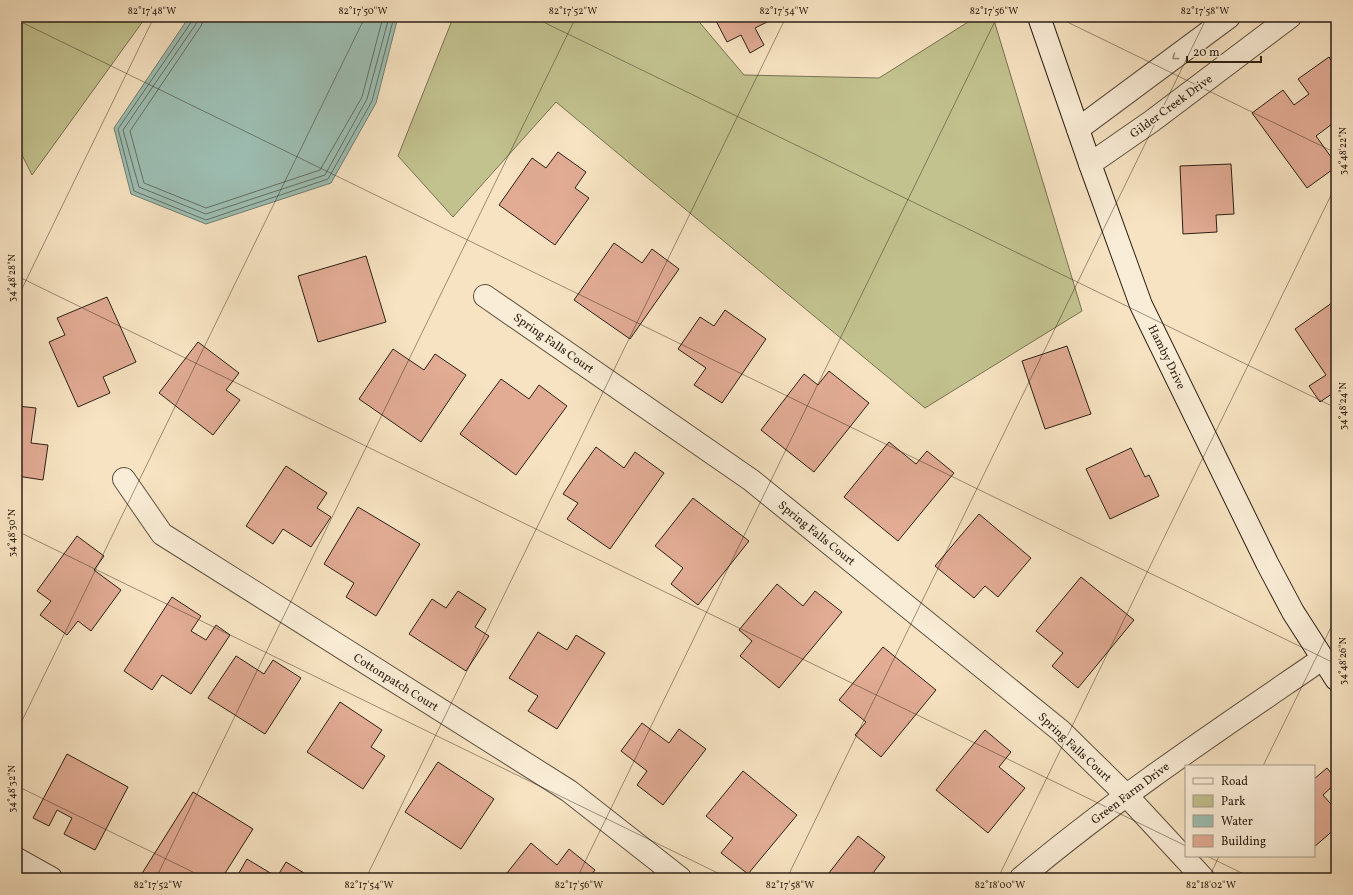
<svg xmlns="http://www.w3.org/2000/svg" width="1353" height="895" font-family="Vollkorn,serif">
<rect width="100%" height="100%" fill="#f7e3c2"/>
<filter id="stains"><feTurbulence type="fractalNoise" baseFrequency=".005" numOctaves="4"/><feColorMatrix values="0 0 0 0 .2 0 0 0 0 .09 0 0 0 0 .02 0 0 0 .5 -.17"/></filter>
<radialGradient id="worn" r=".72"><stop offset=".6" stop-color="#630" stop-opacity="0"/><stop offset="1" stop-color="#630" stop-opacity=".3"/></radialGradient>
<g fill="#c2c28f" stroke="#787252">
<polygon points="17,17 146,17 32,175 17,145"/>
<polygon points="449,17 695,17 744,75 879,78 976,17 993,17 1082,311 925,408 556,102 453,217 398,156 451,23"/>
</g>
<polygon fill="#9dbeb3" stroke="#707f73" points="189,17 398,17 376,103 331,183 206,224 131,194 114,128"/>
<g fill="none" stroke-linecap="round" stroke-linejoin="round">
<g stroke="#657064" stroke-width="1">
<polyline points="192,17 192,21 118,129 134,191 206,220 328,179 372,101 394,17"/>
<polyline points="198,17 196,24 123,130 139,187 206,214 325,175 367,99 389,17"/>
<polyline points="204,17 201,26 130,131 144,183 206,208 320,170 362,97 383,17"/>
</g>
</g>
<g fill="#e1ab94" stroke="#2d2114">
<polygon points="714,17 767,17 769,21 755,28 764,45 750,53 741,35 727,42"/>
<polygon points="1329,57 1336,67 1336,121 1316,136 1336,164 1336,167 1307,188 1252,113 1283,90 1294,105 1309,94 1298,79"/>
<polygon points="558,152 586,172 575,188 589,198 555,245 499,205 532,158 546,168"/>
<polygon points="1231,164 1234,214 1216,215 1217,232 1183,234 1180,166"/>
<polygon points="614,243 642,263 652,249 679,269 630,339 574,300"/>
<polygon points="366,256 386,322 318,342 298,276"/>
<polygon points="107,297 136,362 103,377 110,393 78,407 49,342 65,335 57,318"/>
<polygon points="1336,300 1336,391 1320,402 1309,386 1326,375 1295,329"/>
<polygon points="725,310 766,339 722,403 694,385 706,368 678,349 700,317 714,326"/>
<polygon points="198,342 239,373 226,390 240,400 213,435 159,393"/>
<polygon points="1067,346 1091,414 1045,429 1022,361"/>
<polygon points="393,349 424,370 435,354 466,375 421,442 359,399"/>
<polygon points="829,371 869,403 814,472 761,430 804,374 818,385"/>
<polygon points="501,379 529,399 539,385 567,406 516,475 460,434"/>
<polygon points="17,406 36,408 31,443 48,445 43,480 17,476"/>
<polygon points="889,442 916,464 927,451 954,473 898,541 844,497"/>
<polygon points="596,447 624,468 635,452 664,473 610,549 567,519 578,503 563,494"/>
<polygon points="1131,448 1145,477 1149,475 1159,496 1110,519 1086,469"/>
<polygon points="286,466 327,493 317,508 331,517 311,547 283,529 273,544 246,526"/>
<polygon points="693,498 749,541 698,605 671,584 683,568 655,546"/>
<polygon points="358,507 420,544 376,616 346,597 354,583 324,564"/>
<polygon points="979,514 1031,558 998,597 985,586 974,598 935,566"/>
<polygon points="77,536 104,556 94,570 121,590 91,631 78,621 67,635 40,615 51,601 37,591"/>
<polygon points="1081,577 1134,620 1078,688 1052,666 1063,653 1036,631"/>
<polygon points="777,584 803,606 815,591 842,612 779,688 740,656 752,641 739,630"/>
<polygon points="458,591 486,609 475,627 489,636 466,671 409,634 432,599 446,608"/>
<polygon points="172,597 201,616 191,631 206,640 216,625 230,635 191,694 162,675 152,690 124,671"/>
<polygon points="538,632 567,650 576,635 605,653 557,729 528,711 538,696 509,678"/>
<polygon points="883,647 936,690 881,757 855,735 866,722 839,700"/>
<polygon points="236,656 264,674 273,660 301,678 265,734 208,698"/>
<polygon points="340,702 382,730 371,747 385,756 363,789 307,752"/>
<polygon points="642,723 669,743 679,729 706,749 663,805 637,785 647,771 621,751"/>
<polygon points="985,730 1011,752 999,767 1025,788 988,833 936,790"/>
<polygon points="67,754 128,787 95,850 64,834 72,818 57,810 49,826 33,818"/>
<polygon points="438,762 494,799 461,849 405,812"/>
<polygon points="1327,768 1336,779 1336,783 1323,795 1336,810 1336,828 1314,847 1314,779"/>
<polygon points="743,771 797,815 748,874 721,853 733,838 706,816"/>
<polygon points="193,792 253,829 222,878 183,878 181,877 180,878 146,878 141,875"/>
<polygon points="858,836 885,857 873,873 879,878 825,878"/>
<polygon points="531,843 557,865 569,849 595,870 589,878 503,878"/>
<polygon points="247,859 277,877 286,862 312,878 236,878"/>
</g>
<g fill="none" stroke-linecap="round" stroke-linejoin="round">
<defs>
<g id="street">
<polyline points="1078,129 1229,17"/>
<polyline points="1090,164 1152,121 1290,17"/>
<polyline points="485,296 751,480 1061,731 1127,796 1203,878"/>
<polyline points="124,479 162,534 569,791 680,878"/>
<polyline points="17,859 51,878"/>
<path d="M1021,878c95,-80 199,-149 301,-219"/>
</g>
<polyline id="secondary" points="1039,17 1090,164 1141,305 1267,563 1293,612 1336,679"/>
</defs>
<use href="#street" stroke="#605240" stroke-width="24"/>
<use href="#secondary" stroke="#2d2114" stroke-width="24"/>
<use href="#street" stroke="#faedd7" stroke-width="22"/>
<use href="#secondary" stroke="#faedd7" stroke-width="22"/>
</g>
<defs><path id="oneway-chevron" d="M-2-3.5L2.5 0L-2 3.5" fill="none" stroke-width="1.6" stroke-linecap="round" stroke-linejoin="round"/></defs>
<use stroke="#9e917f" href="#oneway-chevron" transform="translate(1175 57) rotate(143)"/>
<path fill="none" stroke="#2d2114" stroke-width="1" stroke-opacity="0.45" d="M533,17l803,391M1057,17l279,136M17,20l1319,644M17,276l1169,570M17,299l137,-282M17,531l711,347M17,731l348,-714M1263,766l73,-149M17,786l188,92M1207,856l45,22M156,878l420,-861M366,878l420,-861M577,878l420,-861M787,878l420,-861M998,878l338,-693M1209,878l10,-22"/>
<g text-anchor="middle" stroke-width="3.5" stroke-linejoin="round" paint-order="stroke">
<g font-size="12" fill="#2d2114" stroke="#faedd7">
<text transform="translate(1171 106) rotate(-36)" y="4">Gilder Creek Drive</text>
<text transform="translate(554 343) rotate(35)" y="4">Spring Falls Court</text>
<text transform="translate(1167 357) rotate(64)" y="4">Hamby Drive</text>
<text transform="translate(817 533) rotate(39)" y="4">Spring Falls Court</text>
<text transform="translate(396 682) rotate(32)" y="4">Cottonpatch Court</text>
<text transform="translate(1075 747) rotate(43)" y="4">Spring Falls Court</text>
<text transform="translate(1130 793) rotate(-37)" y="4">Green Farm Drive</text>
</g>
</g>
<rect width="1353" height="895" fill="none" stroke="#f7e3c2" stroke-width="44"/>
<rect x="1185" y="765" width="130" height="92" fill="#faedd7" stroke="#a89b89"/>
<rect x="1193" y="778" width="20" height="6" fill="#faedd7" stroke="#a89b89"/>
<text x="1221" y="785" font-size="12" fill="#2d2114">Road</text>
<rect x="1193" y="795" width="20" height="12" fill="#c2c28f" stroke="#a89b89"/>
<text x="1221" y="805" font-size="12" fill="#2d2114">Park</text>
<rect x="1193" y="815" width="20" height="12" fill="#9dbeb3" stroke="#a89b89"/>
<text x="1221" y="825" font-size="12" fill="#2d2114">Water</text>
<rect x="1193" y="835" width="20" height="12" fill="#e1ab94" stroke="#a89b89"/>
<text x="1221" y="845" font-size="12" fill="#2d2114">Building</text>
<path d="M1187 56v6h74v-6" fill="none" stroke="#2d2114" stroke-width="2"/>
<text x="1193" y="56" font-size="12" fill="#2d2114" stroke="#faedd7" stroke-width="3" paint-order="stroke">20 m</text>
<rect x="22" y="22" width="1309" height="851" fill="none" stroke="#2d2114" stroke-width="1.5"/>
<g font-size="10" text-anchor="middle" fill="#2d2114">
<text x="152" y="14">82°17'48"W</text>
<text x="363" y="14">82°17'50"W</text>
<text x="573" y="14">82°17'52"W</text>
<text x="784" y="14">82°17'54"W</text>
<text x="994" y="14">82°17'56"W</text>
<text x="1205" y="14">82°17'58"W</text>
<text transform="translate(1342 151) rotate(-90)" y="4">34°48'22"N</text>
<text transform="translate(11 278) rotate(-90)" y="4">34°48'28"N</text>
<text transform="translate(1342 406) rotate(-90)" y="4">34°48'24"N</text>
<text transform="translate(11 533) rotate(-90)" y="4">34°48'30"N</text>
<text transform="translate(1342 661) rotate(-90)" y="4">34°48'26"N</text>
<text transform="translate(11 789) rotate(-90)" y="4">34°48'32"N</text>
<text x="158" y="888">82°17'52"W</text>
<text x="369" y="888">82°17'54"W</text>
<text x="579" y="888">82°17'56"W</text>
<text x="790" y="888">82°17'58"W</text>
<text x="1000" y="888">82°18'00"W</text>
<text x="1211" y="888">82°18'02"W</text>
</g>
<rect width="100%" height="100%" filter="url(#stains)"/>
<rect width="100%" height="100%" fill="url(#worn)"/>
</svg>
